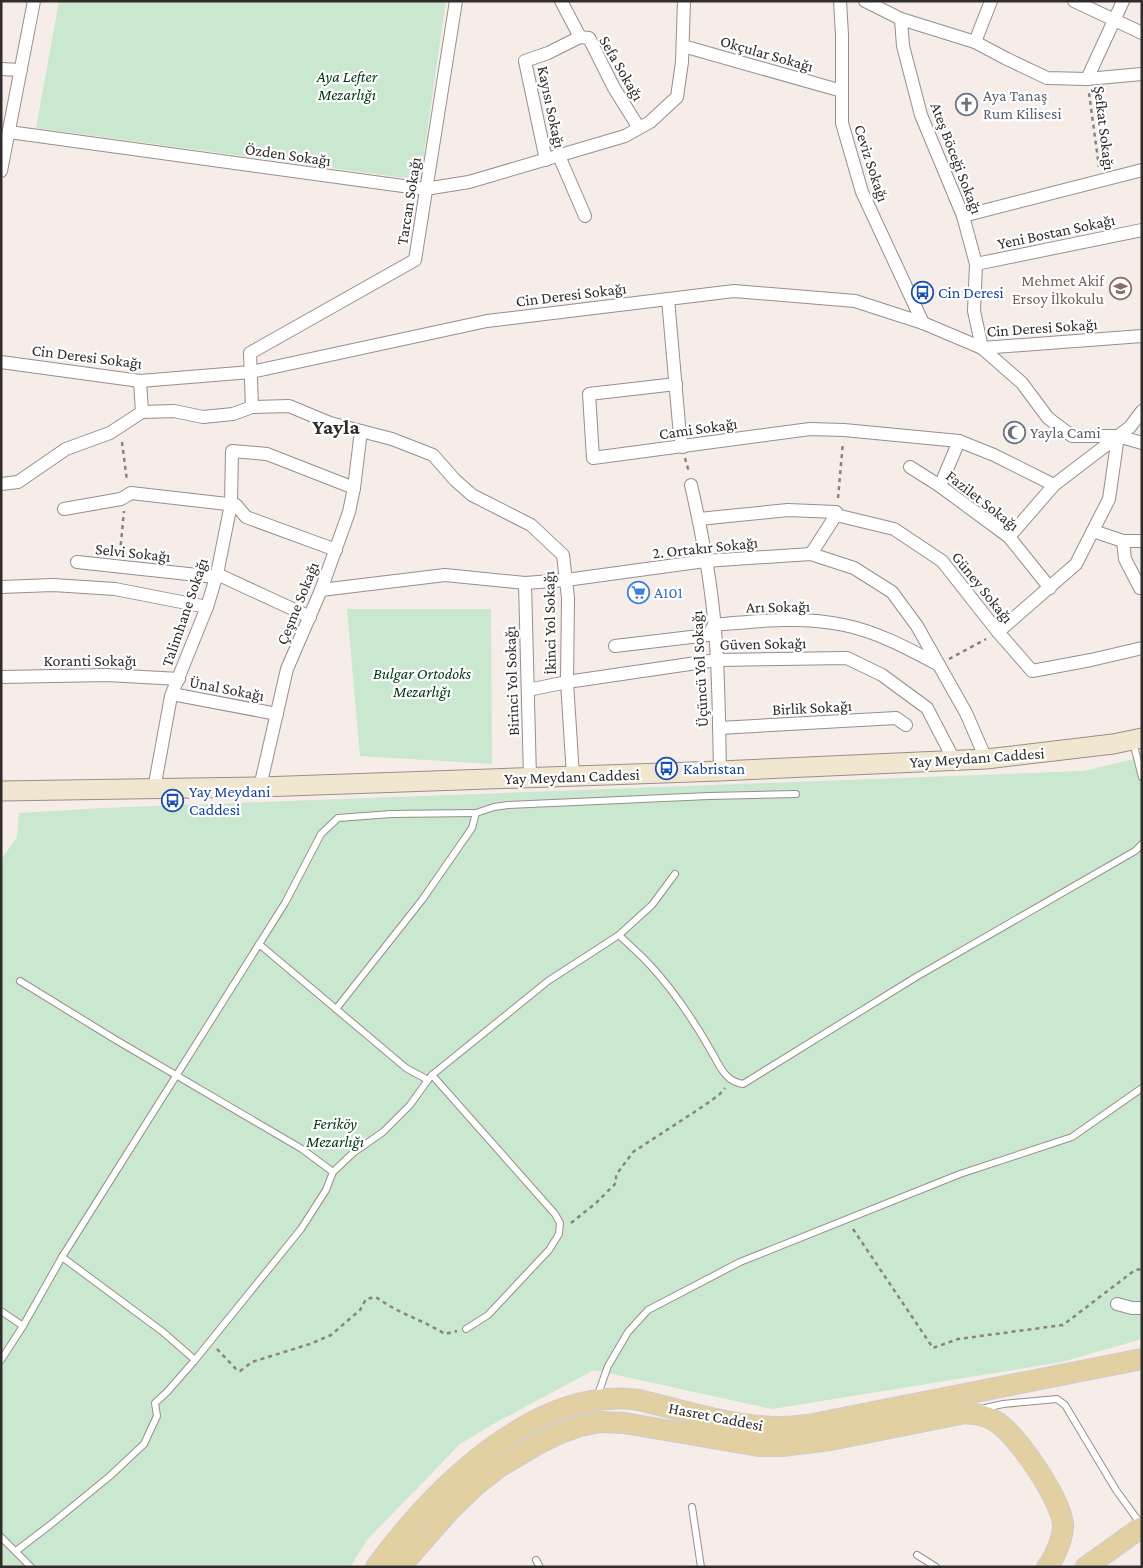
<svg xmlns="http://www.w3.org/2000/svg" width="1143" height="1568" font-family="'Crimson Pro',serif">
<rect width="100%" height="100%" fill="#f6ece8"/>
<g fill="#c9e8cf">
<polygon points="59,1 446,1 420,180 36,128"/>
<polygon points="347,609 491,609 492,764 360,756"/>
<polygon points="1142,757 1142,1339 1062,1362 772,1409 594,1370 495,1423 460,1444 367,1540 350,1567 1,1567 1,860 17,837 19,813 103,808 1084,771"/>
</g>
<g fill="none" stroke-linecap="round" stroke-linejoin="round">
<defs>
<g id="lane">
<polyline points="1133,742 1142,777"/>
<path d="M619,935c10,10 21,19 31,30 25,27 46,59 64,91 7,13 13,26 29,28l173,-107 219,-126 7,-7"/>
<polyline points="259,944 406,1068 428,1080 432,1075 555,1214 560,1223 559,1234 549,1250 488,1315 466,1329"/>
<polyline points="20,981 116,1040 302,1149 333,1172 353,1153 383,1132 410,1105 428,1080"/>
<polyline points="336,1009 422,900 472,828 476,813 494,807 508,805 709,796 796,794"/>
<polyline points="432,1075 548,981 619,935 652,905 675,874"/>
<polyline points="1,1311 23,1326 62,1257"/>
<polyline points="1,1360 23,1326"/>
<polyline points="195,1360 301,1229 326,1190 333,1172"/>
<polyline points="597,1397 608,1366 628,1332 648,1310 740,1262 960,1174 1072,1137 1142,1088"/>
<polyline points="981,1409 1003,1404 1057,1399 1065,1405 1116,1490 1142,1526"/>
<polyline points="692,1507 701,1567"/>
<polyline points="1,1537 31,1567"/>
<polyline points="16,1551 50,1525 110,1476 144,1444 157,1416 155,1403 167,1392 195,1360 163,1332 62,1257 285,903 321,834 338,818 391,814 476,813"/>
<polyline points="917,1555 936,1567"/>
<polyline points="536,1560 540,1567"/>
</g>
<g id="street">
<polyline points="561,1 580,37 589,38 614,88 639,128"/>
<polyline points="840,1 842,35 842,123 862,192 923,323"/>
<polyline points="865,1 901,19 903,46 921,115 963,216 976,264 974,311 982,348"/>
<polyline points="1074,1 1142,33"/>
<polyline points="901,19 975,42 1007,59 1047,78 1087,79 1142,74"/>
<polyline points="975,42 991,1"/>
<polyline points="683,46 842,91"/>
<polyline points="1,69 21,70"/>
<polyline points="1087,79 1123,1"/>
<polyline points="9,132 425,189 469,182 625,136 650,122 677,97 682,62 684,1"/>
<polyline points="559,156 585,216"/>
<polyline points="546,160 525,61 548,53 580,37"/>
<polyline points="1,171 34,1"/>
<polyline points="963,216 1142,170"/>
<polyline points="976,264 1142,230"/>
<polyline points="668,299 680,436 683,447"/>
<polyline points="982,348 1022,383 1048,418 1072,436 1118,436 1142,443"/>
<polyline points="1,362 140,381 251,372 487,321 734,291 855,301 923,323 982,348 1142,336"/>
<polyline points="140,381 142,412"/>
<polyline points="676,384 589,394 593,458 810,429 844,430 959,441 994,455 1054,485"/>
<polyline points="252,407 250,353 415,260 456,1"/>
<polyline points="910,467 940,486 1009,537 1050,588"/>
<polyline points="1,484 18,482 66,449 110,433 142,412 174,411 203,417 233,414 252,407 289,406 330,423 392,439 433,455 455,480 472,495 531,525 563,555 568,598 567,682 573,776"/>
<path d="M691,485c12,52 22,106 25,159 3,42 3,85 4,127"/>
<polyline points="940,486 959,441"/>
<polyline points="64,509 121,499 131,493 236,505 246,517 336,550"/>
<polyline points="699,519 788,510 836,512"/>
<polyline points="1093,531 1123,541 1142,541"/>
<polyline points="1009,537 1054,485 1130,427 1142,411"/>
<polyline points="1123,541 1125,559 1140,588 1142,588"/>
<polyline points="811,554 836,515 894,529 942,561 998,632 1032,671 1091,660 1142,648"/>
<polyline points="77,562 216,577"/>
<polyline points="217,574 310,617"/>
<polyline points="525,583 530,778"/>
<polyline points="1,587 53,585 115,589 207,607"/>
<polyline points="321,590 445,575 525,583 566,580 705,561 811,554 854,568 892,592 917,626 966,713 986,759"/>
<polyline points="998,632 1076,564 1109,499 1118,436"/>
<path d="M615,646l93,-11 6,-10c43,-4 88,-9 130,0 34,7 65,24 95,40"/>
<polyline points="1,677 107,675 179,679"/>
<polyline points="528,690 567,682 717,660 847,658 882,675 927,708 954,760"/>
<polyline points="172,694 277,714"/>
<polyline points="719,728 896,718 906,725"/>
<polyline points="260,787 287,669 321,590 349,512 354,488 361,431"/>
<polyline points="154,789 171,696 207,607 217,574 231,504 232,451 267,454 354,488"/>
<polyline points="1117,1304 1132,1308 1142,1308"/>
</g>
<polyline id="secondary" points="1,791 260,787 720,771 986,759 1113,744 1142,738"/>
<g id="primary">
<path d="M376,1567c56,-76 159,-182 263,-167 46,11 94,27 142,27 9,0 18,-1 27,-2l334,-66"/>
<path d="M400,1567l51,-58 25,-24 23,-18 39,-23 20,-10 22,-8 20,-4 24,1 135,23h23l48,-6 135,-27c11,1 20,2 30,8 22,13 65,77 68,103 1,11 -8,34 -16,43"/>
<polyline points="1086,1567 1142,1527"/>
</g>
</defs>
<use href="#lane" stroke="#978f8b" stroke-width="8"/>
<use href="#street" stroke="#978f8b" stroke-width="14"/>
<use href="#secondary" stroke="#978f8b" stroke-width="21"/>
<use href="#primary" stroke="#cdcccc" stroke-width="22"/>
<g stroke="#8a8381" stroke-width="2.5" stroke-dasharray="4 4" stroke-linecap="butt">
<polyline points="1089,93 1099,167"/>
<polyline points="122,442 127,481"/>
<polyline points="685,458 689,472"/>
<polyline points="838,498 843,442"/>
<polyline points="120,553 124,511"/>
<polyline points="949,659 986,639"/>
<polyline points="571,1223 596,1203 616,1183 616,1175 633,1152 699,1109 719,1095 725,1088"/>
<polyline points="853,1229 933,1348 958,1339 1063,1325 1135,1270 1142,1269"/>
<path d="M217,1349l19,20 4,2 12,-9 58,-18 21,-9 29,-25 6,-11 10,-2c21,16 47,23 69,37l12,-3"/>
</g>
<use href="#lane" stroke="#fff" stroke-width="6"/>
<use href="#street" stroke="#fff" stroke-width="12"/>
<use href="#secondary" stroke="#f1e7d0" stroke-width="19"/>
<use href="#primary" stroke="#e3d0a2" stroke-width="20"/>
</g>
<defs>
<symbol id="church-ring" viewBox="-11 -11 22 22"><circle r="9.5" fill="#fff" stroke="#6b7280" stroke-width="1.5"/><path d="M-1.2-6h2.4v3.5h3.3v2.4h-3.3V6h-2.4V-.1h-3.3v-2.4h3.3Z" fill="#6b7280"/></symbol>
<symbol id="school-ring" viewBox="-11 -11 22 22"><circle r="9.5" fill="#fff" stroke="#8d6e63" stroke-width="1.5"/><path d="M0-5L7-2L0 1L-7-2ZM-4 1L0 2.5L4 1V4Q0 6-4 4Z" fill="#8d6e63"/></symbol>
<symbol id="bus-ring" viewBox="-11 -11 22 22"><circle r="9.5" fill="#fff" stroke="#1a4fb4" stroke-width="1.5"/><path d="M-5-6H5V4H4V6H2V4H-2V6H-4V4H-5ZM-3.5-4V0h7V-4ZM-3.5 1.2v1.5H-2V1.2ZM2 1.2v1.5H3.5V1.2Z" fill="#1a4fb4"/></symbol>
<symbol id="mosque-ring" viewBox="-11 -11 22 22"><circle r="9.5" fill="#fff" stroke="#6b7280" stroke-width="1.5"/><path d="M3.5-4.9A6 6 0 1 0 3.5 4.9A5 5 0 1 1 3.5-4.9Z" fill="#6b7280"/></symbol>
<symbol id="supermarket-ring" viewBox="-11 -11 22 22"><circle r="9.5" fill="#fff" stroke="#3f7fe0" stroke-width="1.5"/><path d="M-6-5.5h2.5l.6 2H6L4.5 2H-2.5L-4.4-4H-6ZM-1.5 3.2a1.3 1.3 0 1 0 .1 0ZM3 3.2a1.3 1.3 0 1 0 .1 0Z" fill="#3f7fe0"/></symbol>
</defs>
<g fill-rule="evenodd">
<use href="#church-ring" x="954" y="92" width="25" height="25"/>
<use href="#school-ring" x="1108" y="276" width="25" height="25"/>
<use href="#bus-ring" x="910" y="280" width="25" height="25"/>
<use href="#mosque-ring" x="1002" y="420" width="25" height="25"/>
<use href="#supermarket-ring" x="626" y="580" width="25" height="25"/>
<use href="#bus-ring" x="654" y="756" width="25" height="25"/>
<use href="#bus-ring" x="160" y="788" width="25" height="25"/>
</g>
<g text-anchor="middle" stroke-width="4.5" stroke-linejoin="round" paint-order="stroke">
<g font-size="16" fill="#302c2b" stroke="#fff">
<text transform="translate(767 53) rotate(16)" y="6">Okçular Sokağı</text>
<text transform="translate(622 68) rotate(60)" y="6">Sefa Sokağı</text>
<text transform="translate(552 107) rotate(78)" y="6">Kayısı Sokağı</text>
<text transform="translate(1105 128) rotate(83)" y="6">Şefkat Sokağı</text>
<text transform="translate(288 154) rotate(8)" y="6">Özden Sokağı</text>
<text transform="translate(957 158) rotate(69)" y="6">Ateş Böceği Sokağı</text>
<text transform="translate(872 163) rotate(72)" y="6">Ceviz Sokağı</text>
<text transform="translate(408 201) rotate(-81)" y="6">Tarcan Sokağı</text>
<text transform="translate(1056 231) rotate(-12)" y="6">Yeni Bostan Sokağı</text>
<text transform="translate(571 294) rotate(-7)" y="6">Cin Deresi Sokağı</text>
<text transform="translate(1042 327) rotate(-4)" y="6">Cin Deresi Sokağı</text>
<text transform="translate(87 356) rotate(7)" y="6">Cin Deresi Sokağı</text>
<text transform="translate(698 428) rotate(-8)" y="6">Cami Sokağı</text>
<text transform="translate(983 500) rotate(38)" y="6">Fazilet Sokağı</text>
<text transform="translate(705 547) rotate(-6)" y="6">2. Ortakır Sokağı</text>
<text transform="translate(133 552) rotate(6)" y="6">Selvi Sokağı</text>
<text transform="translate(983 587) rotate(51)" y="6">Güney Sokağı</text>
<text transform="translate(297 603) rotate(-68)" y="6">Çeşme Sokağı</text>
<text transform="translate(778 606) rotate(-1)" y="6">Arı Sokağı</text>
<text transform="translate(184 612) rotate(-71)" y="6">Talimhane Sokağı</text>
<text transform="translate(549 623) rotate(-91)" y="6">İkinci Yol Sokağı</text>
<text transform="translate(763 643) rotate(-1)" y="6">Güven Sokağı</text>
<text x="90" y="666">Koranti Sokağı</text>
<text transform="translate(699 669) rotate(-93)" y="6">Üçüncü Yol Sokağı</text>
<text transform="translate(511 681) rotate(-92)" y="6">Birinci Yol Sokağı</text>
<text transform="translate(227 688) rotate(11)" y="6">Ünal Sokağı</text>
<text transform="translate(812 707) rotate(-3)" y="6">Birlik Sokağı</text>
<text transform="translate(977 757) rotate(-4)" y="6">Yay Meydanı Caddesi</text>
<text transform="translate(572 776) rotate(-2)" y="6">Yay Meydanı Caddesi</text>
<text transform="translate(716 1416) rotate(11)" y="6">Hasret Caddesi</text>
</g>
<g font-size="16" font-style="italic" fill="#003614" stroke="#fff">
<text x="347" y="82">Aya Lefter<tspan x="347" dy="18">Mezarlığı</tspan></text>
<text x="422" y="679">Bulgar Ortodoks<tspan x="422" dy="18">Mezarlığı</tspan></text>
<text x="335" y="1129">Feriköy<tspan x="335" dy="18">Mezarlığı</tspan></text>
</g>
<g font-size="16" fill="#5b616d" stroke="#fff" text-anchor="start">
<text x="983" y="101">Aya Tanaş<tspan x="983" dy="18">Rum Kilisesi</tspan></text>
<text x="1030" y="438">Yayla Cami</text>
</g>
<g font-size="16" fill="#785e54" stroke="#fff" text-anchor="end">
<text x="1104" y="286">Mehmet Akif<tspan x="1104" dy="18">Ersoy İlkokulu</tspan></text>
</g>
<g font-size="16" fill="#164399" stroke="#fff" text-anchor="start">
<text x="938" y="298">Cin Deresi</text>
<text x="683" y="774">Kabristan</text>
<text x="189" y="797">Yay Meydani<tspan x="189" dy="18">Caddesi</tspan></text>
</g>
<g font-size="16" fill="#366cbe" stroke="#fff" text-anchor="start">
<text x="654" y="598">A101</text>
</g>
<g font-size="21" font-weight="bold" fill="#302c2b" stroke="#fff">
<text x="336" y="434">Yayla</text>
</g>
</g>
<rect width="1143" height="1568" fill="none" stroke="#302c2b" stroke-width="5"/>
</svg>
